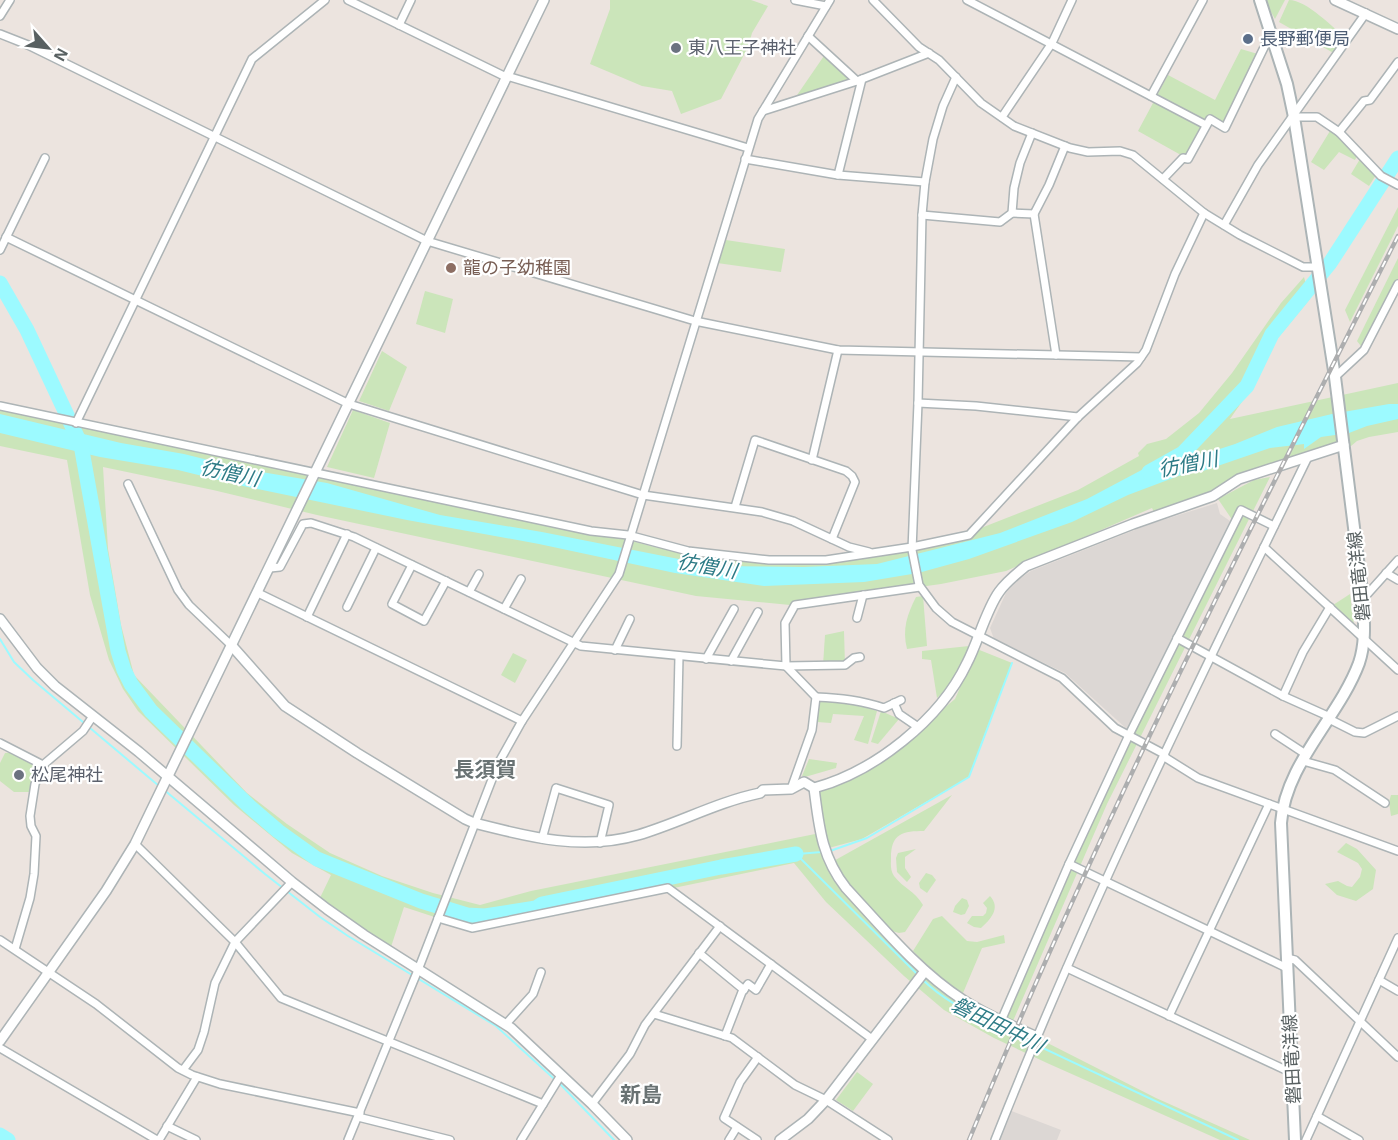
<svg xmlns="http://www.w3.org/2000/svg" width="1398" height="1140" font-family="Arial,'Noto Sans JP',sans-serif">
<rect width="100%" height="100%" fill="#ece4df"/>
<g fill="#dcd7d4">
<polygon points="1217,503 1220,514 1230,521 1128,730 1065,673 994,639 990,628 1006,593 1015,582 1031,571 1150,524"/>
<polygon points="1009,1110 1061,1130 1057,1140 997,1140"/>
</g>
<g fill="#cbe5ba">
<polygon points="610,0 751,0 768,6 752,33 748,47 721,99 681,114 672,91 642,86 590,64 610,9"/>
<polygon points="1264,0 1285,0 1275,19"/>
<path d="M1289,0c18,0 44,28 58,39l-10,16 -58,-33z"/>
<polygon points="1241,49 1261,55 1225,128 1210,119 1188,159 1138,131 1168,75 1215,100"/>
<polygon points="826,53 857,81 793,101"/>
<polygon points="1330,131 1338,135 1357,156 1355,160 1339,152 1324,170 1311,162"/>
<polygon points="1360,159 1376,175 1369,186 1351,174"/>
<polygon points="1398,207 1398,226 1350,322 1345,310"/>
<polygon points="726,240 785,249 781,272 717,263"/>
<polygon points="1398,258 1398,284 1364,350 1357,341"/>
<path d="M1304,277l6,22 -33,40 -18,38 -29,42 168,-36v49l-29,5 -12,4 -6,5 -39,10 -156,60 -4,-8 -146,63 -65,13 -151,21 -94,-9 -379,-81 -104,-25 -110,-23 5,82 13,76 13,50 113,118 40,31 43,29 52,23 51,17 47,12 51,-14 289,-58 -6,-45 59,-20 82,-69 22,-50 35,14 -43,114 -107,62 -37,10 5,14 122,-68 -28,36c-21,0 -33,2 -33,27 0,6 -1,12 3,18 9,12 21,15 29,29l-18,27 -6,1 -7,-2 -48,-50 81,90 38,29 193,98 94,42h-30l-173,-77 -53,-25 -50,-28 -40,-34 -78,-74 -32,-39 -183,38 -143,27 -64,-21 -14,43 -72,-48 13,-27 -39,-22 -58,-48 -96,-94 -15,-22 -14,-29 -19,-65 -23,-135 -67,-14v-40l207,48 98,17 270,55 83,22 92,12 125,-3 83,-20 120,-47 61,-34 -1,-3 9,-9 19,-5 33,-26 33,-40 49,-70z"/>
<polygon points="425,291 453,299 445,333 416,324"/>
<polygon points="382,351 407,367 389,411 359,401"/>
<polygon points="353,410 390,423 374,478 327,467"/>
<polygon points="1270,477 1107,804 1013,1021 1004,1015 1079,843 1233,521 1218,499 1254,480"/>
<polygon points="1350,594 1354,625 1330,607"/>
<path d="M923,596l4,50 -20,3c-5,-20 0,-34 9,-52z"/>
<polygon points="844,631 845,665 823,665 825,635"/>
<polygon points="969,646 955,681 937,698 931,660 922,659 922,651"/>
<polygon points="513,653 527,660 515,683 501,675"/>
<polygon points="820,701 850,702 877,711 868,744 854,740 864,716 833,714 831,723 817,722"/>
<polygon points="881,711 899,719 878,744 871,742"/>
<polygon points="18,752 43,765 34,792 14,792 0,781 0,763 5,753"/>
<polygon points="809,759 837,763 836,768 805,777 802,776"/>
<polygon points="1391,795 1398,795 1398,814 1391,816 1389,802"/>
<polygon points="1346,843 1357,849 1376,870 1373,889 1356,901 1337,895 1325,884 1338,881 1347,886 1352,887 1360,877 1362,869 1358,863 1337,852"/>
<polygon points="916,849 905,857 905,868 911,877 907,882 897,872 896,858 898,853"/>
<polygon points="926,873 932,875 936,880 927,893 920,888 919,883"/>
<path d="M990,896c11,12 1,23 -9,32l-7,-1 -7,-4 5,-7h11l3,-3 1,-5 -4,-5z"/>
<polygon points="962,898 967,900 969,906 965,914 961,915 953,912 955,906"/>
<polygon points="942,916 967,941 977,942 1004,935 1005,943 982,948 963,993 939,977 913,951 933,919"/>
<polygon points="857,1072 873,1084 853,1111 836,1100"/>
</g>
<polygon fill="#9cfaff" points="1389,404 1398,404 1398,419 1367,426 1349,433 1321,437 1304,449 1304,444 1270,448 1203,471 1181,475 1128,495 1072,522 969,559 918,573 864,582 764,586 675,573 539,544 407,520 243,486 178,470 100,457 0,433 0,414 121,443 184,454 244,469 327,483 440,515 542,532 714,566 804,567 877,564 1000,533 1087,499 1151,465 1189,459 1235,444 1277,427 1332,414"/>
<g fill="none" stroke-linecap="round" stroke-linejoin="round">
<g stroke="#9cfaff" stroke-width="2">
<polyline points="0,639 14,662 33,680 159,786"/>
<polyline points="163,789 265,874 320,917 348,936 496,1026 562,1086 614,1140"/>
<polyline points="830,851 867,838 969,777 1012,663"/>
<polyline points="796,854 918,975"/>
<polyline points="797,854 822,852"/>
<path d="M922,979c20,20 44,32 70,45l246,116"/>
</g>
<g stroke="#9cfaff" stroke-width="15">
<polyline points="0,283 27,330 81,445 118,651 124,670 131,684 151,711 249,806 278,831 317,859 421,901 467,915 485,916 536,908 542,904 721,867 796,854"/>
<polyline points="1149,472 1183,453 1247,386 1272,334 1330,263 1398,158"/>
<polyline points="0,1135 8,1140"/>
</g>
<defs>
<g id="minor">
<polyline points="348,0 506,77"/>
<polyline points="795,0 826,6"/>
<polyline points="873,0 919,47 939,60 981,103 1014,126 1070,148 1088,152 1120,151 1133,155 1204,213 1240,235 1303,267 1318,267"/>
<polyline points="967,0 1206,125"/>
<polyline points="0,16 10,0"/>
<polyline points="399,25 411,0"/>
<polyline points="0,34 28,45 427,241 695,321 838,350 1141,357"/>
<polyline points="808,36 857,81"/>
<polyline points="507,76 748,148"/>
<polyline points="956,77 943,106 933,139 925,182 922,215 918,403 912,550 919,585 936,608 952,622 1062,678 1115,728 1164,754 1166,758 1198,778 1398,851"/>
<polyline points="1151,96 1203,0"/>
<polyline points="763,111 857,81 929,53"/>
<polyline points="1002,117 1052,43 1072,0"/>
<polyline points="1294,117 1317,117 1339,132 1381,176 1398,185"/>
<polyline points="1339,132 1364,101 1370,100 1398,62"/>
<polyline points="745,159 838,175 925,182"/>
<polyline points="838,175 862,79"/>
<polyline points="1163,179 1183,158 1188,159 1210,119 1225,128 1271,33"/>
<polyline points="1012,213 1034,214 1049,185 1065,146"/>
<polyline points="1034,214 1056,355"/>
<polyline points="922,215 1000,222 1012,213 1014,188 1020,163 1032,133"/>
<polyline points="1224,225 1258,165 1366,13"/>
<polyline points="6,237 349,404 643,495 762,512 793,521 849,547 869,552"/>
<polyline points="0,250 45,158"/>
<polyline points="1335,377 1364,350 1398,284"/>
<polyline points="918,403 976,406 1078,417"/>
<polyline points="0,406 591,531 628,535 688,551 769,560 826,560 912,547 969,535 1078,417 1137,363 1146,350 1175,274 1204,213"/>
<polyline points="76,423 252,59 325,0"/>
<polyline points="812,460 838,350"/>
<polyline points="128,484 178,590 189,605 232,646"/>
<polyline points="735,507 755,440 846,471 852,476 855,482 832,539"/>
<polyline points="1264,547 1398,670"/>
<polyline points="412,565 392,604 424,621 446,581"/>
<polyline points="270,568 280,567 303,524 311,523 354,537 581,646 786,666 845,665 854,658 860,657"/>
<polyline points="1386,573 1398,580"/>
<polyline points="469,592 479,574"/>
<polyline points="258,593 522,721"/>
<polyline points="1363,599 1398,560"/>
<polyline points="347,607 376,548"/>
<polyline points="504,609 521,579"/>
<polyline points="307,617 347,534"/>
<polyline points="857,618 863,595"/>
<polyline points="1177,638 1283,696 1330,717"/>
<polyline points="615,650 630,619"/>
<polyline points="706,659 734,609"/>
<polyline points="731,661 758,612"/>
<polyline points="1283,696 1303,652 1330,607"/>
<path d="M816,697c24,1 45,3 68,11l17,-8"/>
<polyline points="894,703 899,714 918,727"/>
<polyline points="1329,719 1355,732 1364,733 1398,716"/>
<polyline points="1275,734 1307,755"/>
<polyline points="0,743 43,765"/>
<polyline points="677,746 679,656"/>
<polyline points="1303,761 1335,770 1385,803"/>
<polyline points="791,789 812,730 816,697 786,666 785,623 795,605 920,587"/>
<polyline points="542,839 556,788 609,805 600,843"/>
<polyline points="135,844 235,942 281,998 543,1104"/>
<polyline points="1069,864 1287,968"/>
<polyline points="438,918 472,928 668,888 872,1039"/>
<polyline points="0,940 96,1004 178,1068 192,1075 220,1084 360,1113"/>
<polyline points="15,949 30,898 34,874 36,836 31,826 30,816 35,784 43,765 83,731 93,716"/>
<polyline points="699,953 744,990"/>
<polyline points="1287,958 1295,960 1398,1057"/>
<polyline points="1067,968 1292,1073"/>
<polyline points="1379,980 1398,991"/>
<polyline points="654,1014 732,1038 795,1085 826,1100 888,1140"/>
<polyline points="1169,1016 1269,804"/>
<polyline points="1001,1021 1069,864 1129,735 1241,510 1274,526"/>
<polyline points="506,1024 533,994 541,972"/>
<polyline points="725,1036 742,992 748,984 756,990 771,964"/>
<polyline points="0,1048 157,1140"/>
<polyline points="183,1070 198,1050 204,1032 215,983 235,942 292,882"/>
<polyline points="592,1104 630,1054 645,1025 720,926"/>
<polyline points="1317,1116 1359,1140"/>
<polyline points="358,1117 450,1140"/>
<polyline points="167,1126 196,1140"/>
<polyline points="159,1140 197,1077"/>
<polyline points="348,1140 418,970 498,764 522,721 619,574 758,119 830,0"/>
<polyline points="521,1140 561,1075"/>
<polyline points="729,1140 737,1127"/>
<polyline points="757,1140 724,1118 740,1082 758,1057"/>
<path d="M995,1140c92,-233 203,-458 313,-683"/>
<polyline points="1306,1140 1398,938"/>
</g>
<g id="tertiary">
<polyline points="1335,0 1398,29"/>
<polyline points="0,619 37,668 55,686 139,752 292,882 327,909 364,935 511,1028 592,1104 627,1140"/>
<path d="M232,646l53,60 72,47 108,66 9,4c55,14 108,28 164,12 41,-12 79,-33 122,-42l3,-3 28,-1 13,-7 10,6c60,-16 126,-68 153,-125 11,-21 19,-53 32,-71 7,-10 17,-18 27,-26l107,-42 80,-28 26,-17 105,-34"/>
<path d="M814,788c5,38 7,68 32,100 36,39 72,83 117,112 23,15 49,26 74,37"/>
<polyline points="0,1041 106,891 135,844 544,0"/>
<polyline points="780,1140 808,1119 826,1100 925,971"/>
</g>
<path id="secondary" d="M1260,0l27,84 7,33 41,260 28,222c1,22 3,43 -4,64 -20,54 -74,101 -78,160l14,317"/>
</defs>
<use href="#minor" stroke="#adb4b6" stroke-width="10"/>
<use href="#tertiary" stroke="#adb4b6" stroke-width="12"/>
<use href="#secondary" stroke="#acb4b6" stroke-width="14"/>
<use href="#minor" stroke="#fff" stroke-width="7"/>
<use href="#tertiary" stroke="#fff" stroke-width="9"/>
<use href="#secondary" stroke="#fff" stroke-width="10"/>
<defs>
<path id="rail" d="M969,1140c127,-309 278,-606 429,-904"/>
</defs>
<use href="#rail" stroke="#adaeaf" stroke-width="4.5"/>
<use href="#rail" stroke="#fff" stroke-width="2" stroke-dasharray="7" stroke-linecap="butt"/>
</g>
<circle fill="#5c6f8a" stroke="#fff" stroke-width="2" cx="1248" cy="39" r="6"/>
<g fill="#6b7280" stroke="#fff" stroke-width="2">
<circle cx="676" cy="48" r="6"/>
<circle cx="19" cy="775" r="6"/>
</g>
<circle fill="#8d6e63" stroke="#fff" stroke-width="2" cx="451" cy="268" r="6"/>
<g text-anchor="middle" stroke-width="4.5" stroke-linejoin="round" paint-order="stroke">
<g font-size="18" fill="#4e5e75" stroke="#fff" text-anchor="start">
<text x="1260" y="45">長野郵便局</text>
</g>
<g font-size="18" fill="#5b616d" stroke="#fff" text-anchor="start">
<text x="688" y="54">東八王子神社</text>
<text x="31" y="781">松尾神社</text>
</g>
<g font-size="18" fill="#785e54" stroke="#fff" text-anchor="start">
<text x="463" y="274">龍の子幼稚園</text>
</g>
<g font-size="18" fill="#586061" stroke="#fff">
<text transform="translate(1359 576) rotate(-96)" y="6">磐田竜洋線</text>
<text transform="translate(1292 1059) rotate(-93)" y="6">磐田竜洋線</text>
</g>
<g font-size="20" font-style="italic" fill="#2d7b86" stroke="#fff">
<text transform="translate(1188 464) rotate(-11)" y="7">彷僧川</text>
<text transform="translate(230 473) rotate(12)" y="7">彷僧川</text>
<text transform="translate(707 566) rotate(10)" y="7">彷僧川</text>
<text transform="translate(998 1025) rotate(26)" y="7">磐田田中川</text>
</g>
<g font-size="21" font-weight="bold" fill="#697273" stroke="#fff">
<text x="485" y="777">長須賀</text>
<text x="641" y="1102">新島</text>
</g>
</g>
<g transform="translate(48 48) rotate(118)" stroke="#ffffff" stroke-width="4.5" paint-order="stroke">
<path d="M0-4.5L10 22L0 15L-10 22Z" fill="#586061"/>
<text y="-9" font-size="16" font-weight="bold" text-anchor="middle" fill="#586061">N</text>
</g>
</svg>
